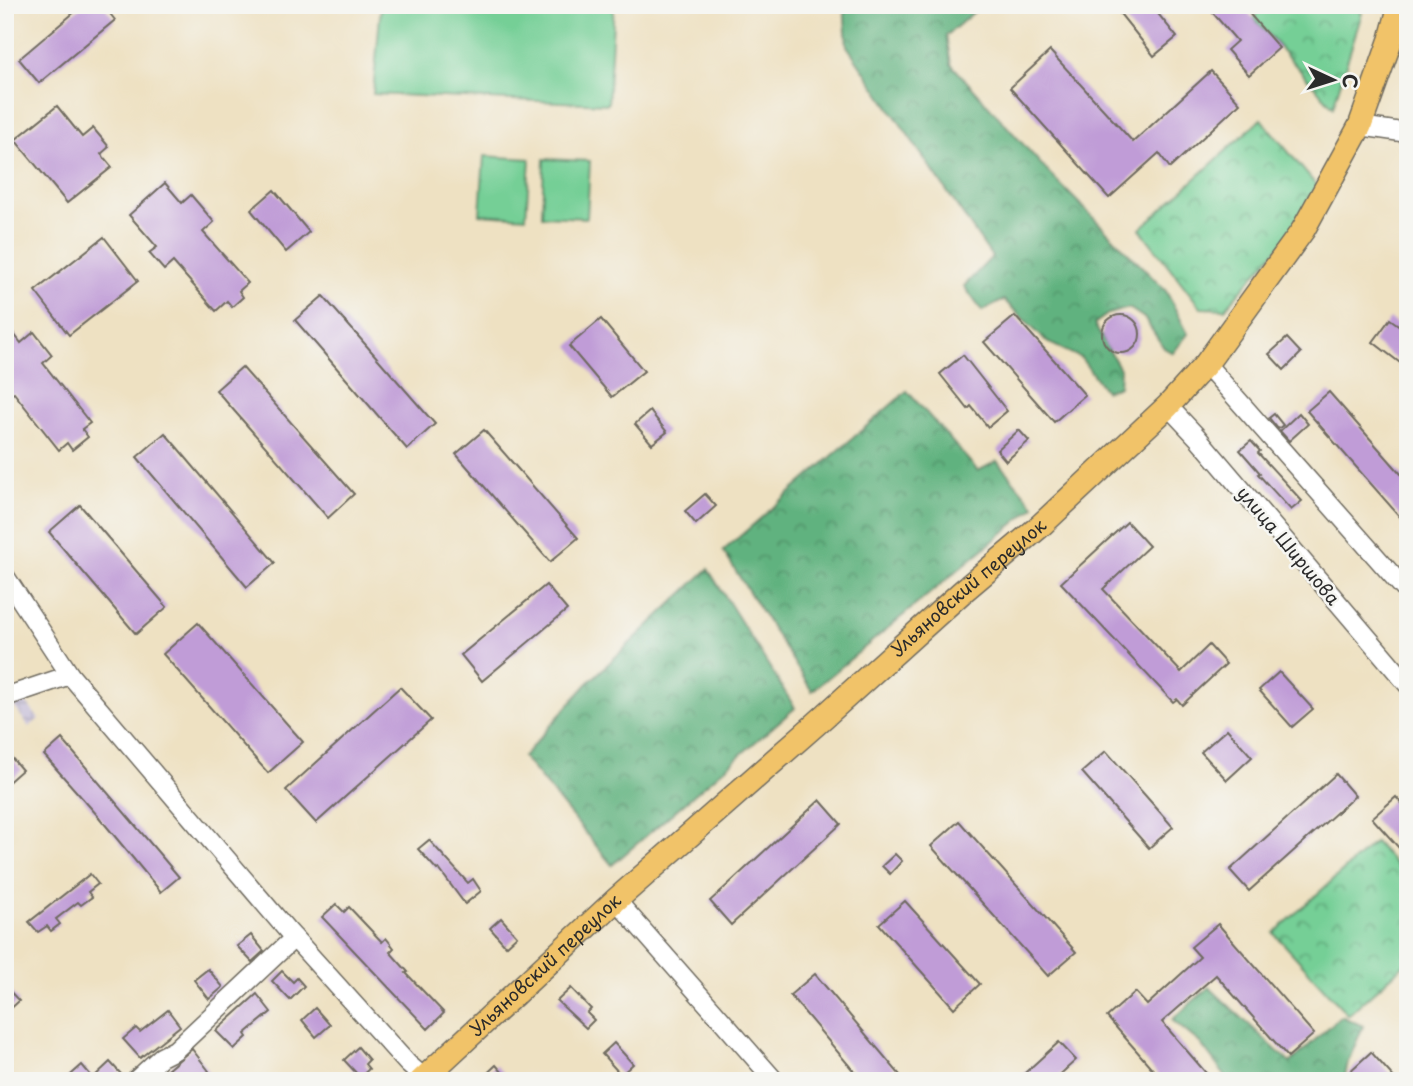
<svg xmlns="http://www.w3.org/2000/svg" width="1413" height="1086" font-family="'Playpen Sans',sans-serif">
<defs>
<pattern id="industrial-grid" width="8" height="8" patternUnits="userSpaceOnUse" patternTransform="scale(1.75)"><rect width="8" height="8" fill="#c7c0d9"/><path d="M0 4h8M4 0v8" fill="none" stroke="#aba5ba"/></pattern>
<pattern id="forest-crowns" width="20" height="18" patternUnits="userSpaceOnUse" patternTransform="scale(1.75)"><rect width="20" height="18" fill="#60b27f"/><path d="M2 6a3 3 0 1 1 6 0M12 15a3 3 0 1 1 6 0" fill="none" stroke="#4f9168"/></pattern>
<pattern id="park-crowns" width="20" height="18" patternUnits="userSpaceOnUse" patternTransform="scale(1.75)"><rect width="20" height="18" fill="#75cf96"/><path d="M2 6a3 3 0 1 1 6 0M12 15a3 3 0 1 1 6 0" fill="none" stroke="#60a87b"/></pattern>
</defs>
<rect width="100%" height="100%" fill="#f6f6f2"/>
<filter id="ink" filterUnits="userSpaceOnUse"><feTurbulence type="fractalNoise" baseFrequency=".0143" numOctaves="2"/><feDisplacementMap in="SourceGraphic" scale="14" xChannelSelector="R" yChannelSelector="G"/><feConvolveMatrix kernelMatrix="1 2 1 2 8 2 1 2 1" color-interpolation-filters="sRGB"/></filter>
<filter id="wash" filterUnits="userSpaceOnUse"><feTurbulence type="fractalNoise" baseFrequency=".00686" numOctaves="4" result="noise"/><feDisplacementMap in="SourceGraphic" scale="28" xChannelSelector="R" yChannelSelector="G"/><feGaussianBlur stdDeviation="1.57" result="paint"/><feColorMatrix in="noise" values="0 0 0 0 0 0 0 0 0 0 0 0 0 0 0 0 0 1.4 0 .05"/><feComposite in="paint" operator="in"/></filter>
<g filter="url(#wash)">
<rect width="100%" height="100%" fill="#eee1c2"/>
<polygon fill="url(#industrial-grid)" points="22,697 39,719 29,727 12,704"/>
<g fill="url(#forest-crowns)" stroke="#466e55" stroke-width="2">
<polygon points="844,5 982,5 946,36 951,64 1049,173 1166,291 1188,334 1173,353 1164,348 1144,318 1129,308 1108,314 1094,324 1120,369 1119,386 1105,391 1081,358 1047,342 1004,300 982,311 964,286 992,257 847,46"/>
<polygon points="907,391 978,471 997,461 1035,506 812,691 723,551"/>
<polygon points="708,569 795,708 612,865 523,757 587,684"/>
<polygon points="1209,987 1290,1063 1341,1016 1363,1026 1348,1062 1344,1081 1229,1081 1200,1043 1172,1020"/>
</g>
<g fill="url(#park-crowns)" stroke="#507d60" stroke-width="2">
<polygon points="1262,5 1348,5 1362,13 1333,107 1254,19"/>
<polygon points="1261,119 1317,186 1290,234 1225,309 1201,308 1140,229"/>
<polygon points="1375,842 1408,878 1408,961 1348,1015 1274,933"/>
</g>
<g fill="#75cf96" stroke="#507d60" stroke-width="2">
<polygon points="381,5 614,5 608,104 373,94"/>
<polygon points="484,156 530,159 526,217 480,214"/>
<polygon points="544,159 590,161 587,218 542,216"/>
</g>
<g id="blocks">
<g fill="#c09cd7">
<polygon points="83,5 103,5 115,20 39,83 19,59"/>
<polygon points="1113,5 1151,5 1177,37 1154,56"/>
<polygon points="1206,5 1242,5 1279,48 1249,75 1227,50 1237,41"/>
<polygon points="1050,51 1133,142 1211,71 1240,103 1170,168 1159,153 1109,198 1010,88"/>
<polygon points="57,106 82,137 93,128 109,147 101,154 112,167 67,203 15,140"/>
<polygon points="165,183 182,203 191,195 214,222 203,232 248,283 239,291 243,297 232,307 227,301 216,311 173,262 164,270 149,253 157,247 129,215"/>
<polygon points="274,190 309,232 286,252 251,210"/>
<polygon points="104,237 138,281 69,335 35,291"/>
<polygon points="323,296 435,424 407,449 295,320"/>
<circle cx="1121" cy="334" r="19"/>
<polygon points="1015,316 1085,395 1054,422 984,342"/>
<polygon points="601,319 644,371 612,397 569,346"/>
<polygon points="1390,319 1408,332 1408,369 1373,342"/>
<polygon points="5,322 21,343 34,332 52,355 43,363 90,423 82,429 88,437 72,450 67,443 59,450 14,393 5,399"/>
<polygon points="1287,338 1301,353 1284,370 1269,354"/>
<polygon points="963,355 1007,411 988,427 971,406 968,409 940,374"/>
<polygon points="242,367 354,494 328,518 216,390"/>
<polygon points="1329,392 1408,482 1408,526 1307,411"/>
<polygon points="650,411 667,432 652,444 635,424"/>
<polygon points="1299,413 1308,424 1289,441 1280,431"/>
<polygon points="1274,414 1283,425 1278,429 1269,418"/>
<polygon points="484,430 578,538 550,562 456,454"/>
<polygon points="1019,430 1029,441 1006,461 997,450"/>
<polygon points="165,433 275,563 247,587 137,457"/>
<polygon points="1251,441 1260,451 1258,453 1302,501 1291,510 1258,474 1260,473 1240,450"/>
<polygon points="705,494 716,506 696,524 685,511"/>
<polygon points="80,505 167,607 136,634 49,532"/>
<polygon points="1127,522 1149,546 1103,589 1181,672 1209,645 1226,664 1182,705 1177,699 1173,702 1061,583"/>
<polygon points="546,585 567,610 482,681 461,655"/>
<polygon points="198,623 303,742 268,773 163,654"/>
<polygon points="1279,672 1313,709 1292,727 1259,690"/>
<polygon points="400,687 431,720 316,823 286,790"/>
<polygon points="1227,729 1252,757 1227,780 1201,752"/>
<polygon points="62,739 179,877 161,892 98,816 44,755"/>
<polygon points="5,750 22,770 5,785"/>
<polygon points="1106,751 1173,827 1149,848 1082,772"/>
<polygon points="1336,774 1355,796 1249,891 1230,870"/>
<polygon points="1396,797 1408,810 1408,858 1372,818"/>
<polygon points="820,800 841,824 731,925 710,901"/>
<polygon points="959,821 1076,952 1048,976 931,846"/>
<polygon points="429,840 468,883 473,879 481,891 465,904 439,869 437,870 418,849"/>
<polygon points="895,854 902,861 890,874 882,866"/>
<polygon points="90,874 98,884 88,892 92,897 81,905 78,902 56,919 60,924 51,931 47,926 38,932 29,922"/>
<polygon points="905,901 980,984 954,1008 879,924"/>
<polygon points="336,904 344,912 349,907 382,942 386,938 394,948 390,952 408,972 406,973 444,1013 428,1029 322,917"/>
<polygon points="501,918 517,936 506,946 490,928"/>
<polygon points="1218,924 1314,1034 1288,1057 1216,975 1162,1022 1213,1081 1163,1081 1107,1017 1135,992 1147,1005 1200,957 1191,947"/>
<polygon points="251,935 264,951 252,962 237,946"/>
<polygon points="208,969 223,987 209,999 194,980"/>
<polygon points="282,971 293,982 297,978 304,986 290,1000 272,981"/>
<polygon points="815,974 905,1081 862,1081 790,995"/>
<polygon points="5,986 19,1001 5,1014"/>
<polygon points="571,988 591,1009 587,1013 594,1020 586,1028 557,1001"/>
<polygon points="257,994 271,1012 245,1034 247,1037 234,1049 216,1031"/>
<polygon points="315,1008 330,1025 316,1037 302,1020"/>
<polygon points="168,1010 180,1026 140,1058 123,1039 136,1028 140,1032"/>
<polygon points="1059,1042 1076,1060 1053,1081 1016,1081"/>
<polygon points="614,1043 633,1064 621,1075 602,1054"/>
<polygon points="358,1047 369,1060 365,1064 369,1069 360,1077 344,1060"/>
<polygon points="192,1049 209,1071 197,1081 154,1081"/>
<polygon points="1371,1052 1397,1081 1356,1081 1348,1073"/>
<polygon points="110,1062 121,1074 113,1081 64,1081 82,1065 93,1078"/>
<polygon points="496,1065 510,1081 479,1081"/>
</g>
</g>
</g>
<g filter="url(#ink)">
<use href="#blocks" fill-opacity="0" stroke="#6f6b60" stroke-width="2"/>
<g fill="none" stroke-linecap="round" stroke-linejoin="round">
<defs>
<g id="minor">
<polyline points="1360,126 1408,133"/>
<polyline points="1206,364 1408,593"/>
<polyline points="1168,406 1198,438 1408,685"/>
<polyline points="5,576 70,675 287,930 408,1064 428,1081"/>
<polyline points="5,697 70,675"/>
<polyline points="616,900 775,1081"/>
<polyline points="135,1081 161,1057 175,1050 294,938"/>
</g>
<g id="major">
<path id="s1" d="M421,1081l195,-181 200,-176 146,-132 77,-65 129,-121 38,-42 97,-134 57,-104 31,-87 9,-34"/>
</g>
</defs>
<use href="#minor" stroke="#6f6b60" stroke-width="21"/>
<use href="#major" stroke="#6f6b60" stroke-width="26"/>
<use href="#minor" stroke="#fff" stroke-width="18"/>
<use href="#major" stroke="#f1c369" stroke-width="23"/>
</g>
</g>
<g text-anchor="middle" stroke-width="5" stroke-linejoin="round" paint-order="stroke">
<g font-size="18" fill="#2b2b2b" stroke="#f6f6f2">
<text transform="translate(1288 546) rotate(50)" y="6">улица Ширшова</text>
<text dy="6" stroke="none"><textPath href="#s1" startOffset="737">Ульяновский переулок</textPath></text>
<text dy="6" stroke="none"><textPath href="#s1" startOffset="170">Ульяновский переулок</textPath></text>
</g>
</g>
<rect width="1413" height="1086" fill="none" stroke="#f6f6f2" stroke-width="28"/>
<g transform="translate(1333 80) rotate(94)" stroke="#f6f6f2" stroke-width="5" paint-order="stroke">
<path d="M0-5L12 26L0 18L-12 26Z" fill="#2b2b2b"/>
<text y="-10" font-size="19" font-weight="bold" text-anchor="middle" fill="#2b2b2b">С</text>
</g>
</svg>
